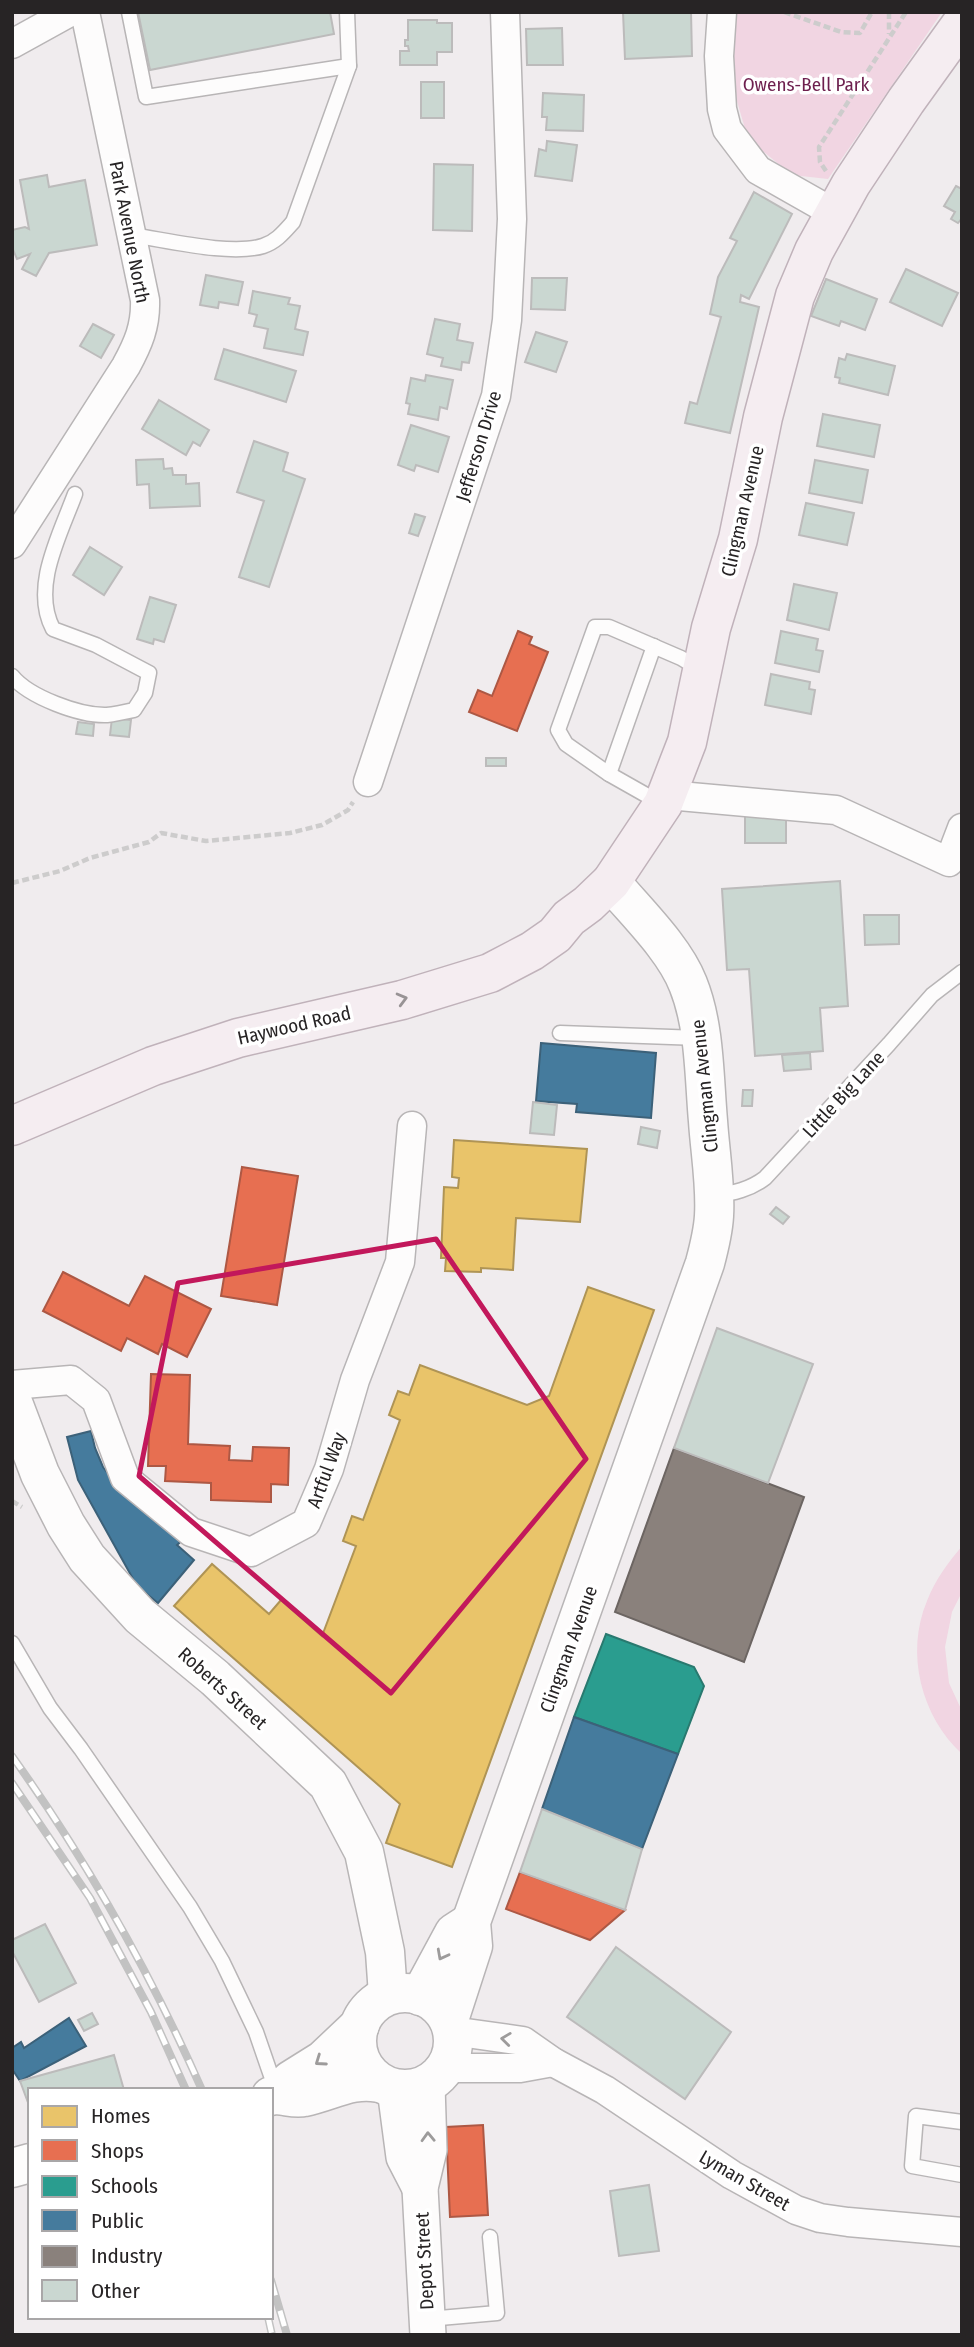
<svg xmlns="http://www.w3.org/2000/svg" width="974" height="2347" font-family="'Fira Sans Condensed',sans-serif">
<rect width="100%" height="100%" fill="#f0ecee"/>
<g fill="#f1d5e2">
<polygon points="733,12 942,12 828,179 792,175 748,139 732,84"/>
<path d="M962,1546v46l-10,20 -7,35 4,36 13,28v43c-41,-38 -57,-101 -35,-153 8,-21 21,-38 35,-55z"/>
</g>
<g fill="#e9c46a" stroke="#af9455" stroke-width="2">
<polygon points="454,1140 587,1149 580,1222 516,1218 513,1270 481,1268 481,1272 445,1271 446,1258 441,1258 444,1187 458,1188 459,1178 452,1177"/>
<polygon points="588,1287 654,1310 452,1867 386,1843 400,1804 174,1606 212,1564 269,1614 281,1600 322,1636 356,1546 343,1541 352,1516 363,1520 400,1420 389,1415 398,1391 409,1395 420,1365 527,1405 549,1396"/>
</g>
<g fill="#e76f51" stroke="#ad5844" stroke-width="2">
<polygon points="518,631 532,637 529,644 548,652 517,731 469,712 478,690 492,696"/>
<polygon points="242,1167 298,1176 277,1305 221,1296"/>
<polygon points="63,1272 129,1306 145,1276 211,1309 187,1357 162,1344 158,1354 127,1338 121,1351 43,1311"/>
<polygon points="151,1374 190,1375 188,1444 230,1446 229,1460 252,1461 253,1447 289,1448 288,1485 271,1484 271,1502 211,1500 211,1483 165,1481 166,1466 148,1466"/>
<polygon points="520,1872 625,1910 590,1940 506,1909"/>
<polygon points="483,2125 488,2215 450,2217 446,2127"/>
</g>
<polygon fill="#2a9d8f" stroke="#29796f" stroke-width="2" points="606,1634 694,1667 704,1686 678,1754 574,1717"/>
<g fill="#457b9d" stroke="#3c6179" stroke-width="2">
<polygon points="541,1043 656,1053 651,1118 576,1112 577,1104 536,1101"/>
<polygon points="91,1431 95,1448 103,1467 117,1485 154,1519 187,1536 177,1545 194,1560 158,1603 137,1586 78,1480 67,1437"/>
<polygon points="574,1717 678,1754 642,1849 542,1809"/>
<polygon points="69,2018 86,2046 20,2081 12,2069 12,2048 21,2042 24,2048"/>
</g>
<polygon fill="#8a817c" stroke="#6c6562" stroke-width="2" points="674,1448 804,1497 744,1662 615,1612"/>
<g fill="#cad7d1" stroke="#bcbbbb" stroke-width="2">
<polygon points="138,12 330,12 334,34 150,70"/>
<polygon points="623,12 691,12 692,56 625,59"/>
<polygon points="408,20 437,20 437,23 452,23 452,52 437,52 437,65 400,65 400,51 409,51 408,46 405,46 405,40 408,40"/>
<polygon points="562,28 563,65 527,65 526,29"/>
<rect x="421" y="82" width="23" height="36"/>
<polygon points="543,93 584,95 583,131 546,130 547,117 542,117"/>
<polygon points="547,141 577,145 572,181 535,176 539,149 546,151"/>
<polygon points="434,164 473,165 472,231 433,230"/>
<polygon points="47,175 49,187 85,180 97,245 49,253 36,276 22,269 30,254 17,259 14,252 12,256 12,230 25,227 29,229 20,180"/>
<polygon points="956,186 962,189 962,218 958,223 951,219 955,212 944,206"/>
<polygon points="754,192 792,214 749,299 741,295 740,302 759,307 730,433 685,423 690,402 697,404 721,317 710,314 718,277 737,241 730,238"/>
<polygon points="906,269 958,293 942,326 890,302"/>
<polygon points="206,275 243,282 238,305 219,302 218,308 200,305"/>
<polygon points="532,278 567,278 565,310 531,309"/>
<polygon points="826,279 877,299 865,330 841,321 839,326 811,316"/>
<polygon points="253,291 290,298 288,304 300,306 295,329 308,332 303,355 264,348 268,329 254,326 257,315 249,313"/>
<polygon points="435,319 460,324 457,340 473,343 469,363 462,362 461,370 441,366 443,358 427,354"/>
<polygon points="93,324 114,335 101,358 80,346"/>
<polygon points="536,332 567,342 556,372 525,362"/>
<polygon points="224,349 296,371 286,402 215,379"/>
<polygon points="847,354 895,366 888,395 839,383 840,378 835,377 839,358 845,360"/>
<polygon points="426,375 453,380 447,409 440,407 438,420 408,414 410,404 406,403 411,378 425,381"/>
<polygon points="159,400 209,430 200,446 193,442 186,455 142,429"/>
<polygon points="823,414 880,425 874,457 817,446"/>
<polygon points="411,425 449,437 438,472 416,465 414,471 398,465"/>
<polygon points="254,441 288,453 283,471 305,479 269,587 239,577 264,501 237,492"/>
<polygon points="163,459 164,469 172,468 173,475 186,475 186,484 199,483 200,506 150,508 149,484 137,485 136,460"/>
<polygon points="815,460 868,470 862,503 809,493"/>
<polygon points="806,503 854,513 847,545 799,535"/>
<polygon points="415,514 425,517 418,536 409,533"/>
<polygon points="90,547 122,567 104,595 73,575"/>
<polygon points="794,584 837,593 829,630 787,620"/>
<polygon points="150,597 176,605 164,642 154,639 153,644 137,639"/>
<polygon points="781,631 818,639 816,650 823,651 819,672 775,663"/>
<polygon points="771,674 810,682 809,689 815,690 811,714 765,705"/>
<polygon points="112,718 131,720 129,737 110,735"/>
<polygon points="78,722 94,724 93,736 76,734"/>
<rect x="486" y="758" width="20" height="8"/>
<rect x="745" y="815" width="41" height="28"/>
<polygon points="840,881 848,1006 820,1008 823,1051 755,1056 749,969 727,970 722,889"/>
<polygon points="864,915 899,915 899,944 865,945"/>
<polygon points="810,1053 811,1069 784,1071 782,1055"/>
<polygon points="743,1090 753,1090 752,1106 742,1106"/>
<polygon points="533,1102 557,1105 554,1135 530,1133"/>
<polygon points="641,1127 660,1131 657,1148 638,1144"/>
<polygon points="776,1207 789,1217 783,1224 770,1214"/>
<polygon points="717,1328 813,1364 768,1483 674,1448"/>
<polygon points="542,1809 642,1849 625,1910 520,1872"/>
<polygon points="45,1924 76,1983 39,2002 12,1951 12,1940"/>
<polygon points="616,1947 731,2032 685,2099 567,2017"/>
<polygon points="92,2013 98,2024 84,2031 78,2020"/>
<polygon points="114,2055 124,2090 30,2090 30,2108 20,2081"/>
<polygon points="649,2185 659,2251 619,2256 610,2191"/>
</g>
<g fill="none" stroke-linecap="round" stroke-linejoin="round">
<defs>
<g id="service">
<polyline points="129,12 146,97 349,66 347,12"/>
<path d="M131,235c36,5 99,21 132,11 13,-4 21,-14 30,-24l56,-156"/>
<path d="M12,676c17,21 68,40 95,39 9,-1 18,-3 27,-5l11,-17 4,-20 -53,-28 -43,-16c-22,-42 7,-94 22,-135"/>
<polyline points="609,774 654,646"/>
<polyline points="662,804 609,774 566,744 558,730 595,627 609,627 681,658 701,670"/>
<polyline points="560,1033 699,1038"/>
<path d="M714,1194c18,1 38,-6 51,-16l124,-134 43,-49 30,-23"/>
<polyline points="12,1643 50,1708 81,1749 190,1907 222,1961 256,2032 276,2090"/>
<polyline points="962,2122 916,2116 912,2166 962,2175"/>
<polyline points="428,2319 497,2313 490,2237"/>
</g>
<g id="minor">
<polyline points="722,12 719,56 722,109 727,129 758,170 834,213"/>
<polyline points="12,44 70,12"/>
<path d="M12,544l114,-178c12,-22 20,-40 19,-66l-60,-288"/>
<polyline points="368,782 496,396 507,320 512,219 505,12"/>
<polyline points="668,795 836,810 949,862 962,828"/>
<polyline points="12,1385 71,1380 96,1400 125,1478 191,1532 251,1552 306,1523 329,1469 355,1380 400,1262 412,1126"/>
<polyline points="452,2031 523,2041 553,2062 605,2090 732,2175 796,2210 820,2218 848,2222 962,2232"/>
<polyline points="446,2068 520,2068 553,2062"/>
</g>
<g id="tertiary">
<polyline points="427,2085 429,2150 420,2188 428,2335"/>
<polyline points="395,2089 404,2157 420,2188"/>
</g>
<g id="secondary">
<polyline points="12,1400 40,1474 66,1525 87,1558 140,1616 215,1678 328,1784 364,1852 385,1952 388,1995"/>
<circle cx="405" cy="2041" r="48"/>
<polyline points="420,1996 454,1933 471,1922"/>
<path d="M449,2020l24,-74 -2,-24 234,-659c4,-15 8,-30 9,-47 2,-31 -4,-64 -6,-95 -4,-45 -3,-95 -20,-137 -14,-36 -52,-72 -77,-102"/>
<polyline points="278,2094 291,2080 323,2060 360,2025"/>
<path d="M271,2096c11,-3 22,4 33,1 26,-5 48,-20 75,-14"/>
<polyline points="12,2168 30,2163"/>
</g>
<polyline id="primary" points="12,1126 153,1066 238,1038 402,1000 490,973 532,951 555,935 569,918 588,904 611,882 663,804 687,742 711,628 738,539 763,417 795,296 814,251 851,184 906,101 962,23"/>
</defs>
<use href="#service" stroke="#b8b5b6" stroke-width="17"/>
<use href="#minor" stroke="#b8b5b6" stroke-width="31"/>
<use href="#tertiary" stroke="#b8b5b6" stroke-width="38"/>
<use href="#secondary" stroke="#b8b5b6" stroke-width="41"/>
<use href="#primary" stroke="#c0b2ba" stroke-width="41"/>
<g stroke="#cdcccc" stroke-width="4.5" stroke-dasharray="7 3.5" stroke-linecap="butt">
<polyline points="784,12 841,32 860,33 872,12"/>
<polyline points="889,12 889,34"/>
<polyline points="826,171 820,162 819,147 906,12"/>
<polyline points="12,883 60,871 90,858 149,842 161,833 206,841 290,833 322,825 348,810 353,802"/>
<polyline points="12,1501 22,1507"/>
</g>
<use href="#service" stroke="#fdfcfc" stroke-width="14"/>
<use href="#minor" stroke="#fdfcfc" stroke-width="28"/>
<use href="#tertiary" stroke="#fdfcfc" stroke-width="35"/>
<use href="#secondary" stroke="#fdfcfc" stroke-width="38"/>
<use href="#primary" stroke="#f5edf1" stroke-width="38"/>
<defs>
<g id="rail">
<path d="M12,1756c75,105 138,216 190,334"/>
<polyline points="12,1783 90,1898 151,2012 186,2090"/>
<polyline points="271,2280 287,2335"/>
<polyline points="268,2317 272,2335"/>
</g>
</defs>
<use href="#rail" stroke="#c2c2c2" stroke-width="8"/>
<use href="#rail" stroke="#fff" stroke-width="5" stroke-dasharray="16" stroke-linecap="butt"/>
</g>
<defs><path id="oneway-chevron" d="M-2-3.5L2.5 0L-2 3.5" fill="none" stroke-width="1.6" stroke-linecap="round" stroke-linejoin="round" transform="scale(1.75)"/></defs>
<use stroke="#989395" href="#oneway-chevron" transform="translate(402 999) rotate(-15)"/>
<g stroke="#9d9b9b">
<use href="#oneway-chevron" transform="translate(442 1955) rotate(118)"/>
<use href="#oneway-chevron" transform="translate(506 2039) rotate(-173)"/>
<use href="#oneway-chevron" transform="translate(320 2061) rotate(145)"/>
<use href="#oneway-chevron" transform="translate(428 2137) rotate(-92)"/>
</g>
<path fill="none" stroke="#c2185b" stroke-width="5" stroke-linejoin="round" d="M436,1239l150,220 -195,234 -252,-217 39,-193z"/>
<g text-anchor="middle" stroke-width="7" stroke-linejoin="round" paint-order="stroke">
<g font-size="19" fill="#6d1f4e" stroke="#fff">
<text x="806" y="91">Owens-Bell Park</text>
</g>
<g font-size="19" fill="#272425" stroke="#fff">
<text transform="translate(130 232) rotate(79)" y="7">Park Avenue North</text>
<text transform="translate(478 446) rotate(-73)" y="7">Jefferson Drive</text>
<text transform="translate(742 511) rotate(-77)" y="7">Clingman Avenue</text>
<text transform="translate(294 1025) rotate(-13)" y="7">Haywood Road</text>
<text transform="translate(704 1086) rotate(-96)" y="7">Clingman Avenue</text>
<text transform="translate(843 1094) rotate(-47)" y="7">Little Big Lane</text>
<text transform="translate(326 1470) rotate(-70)" y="7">Artful Way</text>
<text transform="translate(568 1649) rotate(-70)" y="7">Clingman Avenue</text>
<text transform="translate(223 1688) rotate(42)" y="7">Roberts Street</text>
<text transform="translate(745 2180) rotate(30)" y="7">Lyman Street</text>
<text transform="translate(424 2261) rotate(-93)" y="7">Depot Street</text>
</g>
</g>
<rect width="974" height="2347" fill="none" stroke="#272425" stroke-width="28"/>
<rect x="28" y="2088" width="245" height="231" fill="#ffffff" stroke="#a9a7a8" stroke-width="2"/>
<rect x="42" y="2106" width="35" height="21" fill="#e9c46a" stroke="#a9a7a8" stroke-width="2"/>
<text x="91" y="2123" font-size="21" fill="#272425">Homes</text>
<rect x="42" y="2140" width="35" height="21" fill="#e76f51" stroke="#a9a7a8" stroke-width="2"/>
<text x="91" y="2158" font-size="21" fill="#272425">Shops</text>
<rect x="42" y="2176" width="35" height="21" fill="#2a9d8f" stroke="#a9a7a8" stroke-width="2"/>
<text x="91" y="2193" font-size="21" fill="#272425">Schools</text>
<rect x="42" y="2210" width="35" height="21" fill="#457b9d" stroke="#a9a7a8" stroke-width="2"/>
<text x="91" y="2228" font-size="21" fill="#272425">Public</text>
<rect x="42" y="2246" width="35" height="21" fill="#8a817c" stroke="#a9a7a8" stroke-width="2"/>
<text x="91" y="2263" font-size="21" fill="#272425">Industry</text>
<rect x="42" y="2280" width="35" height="21" fill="#cad7d1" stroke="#a9a7a8" stroke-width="2"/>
<text x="91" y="2298" font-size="21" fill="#272425">Other</text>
</svg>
